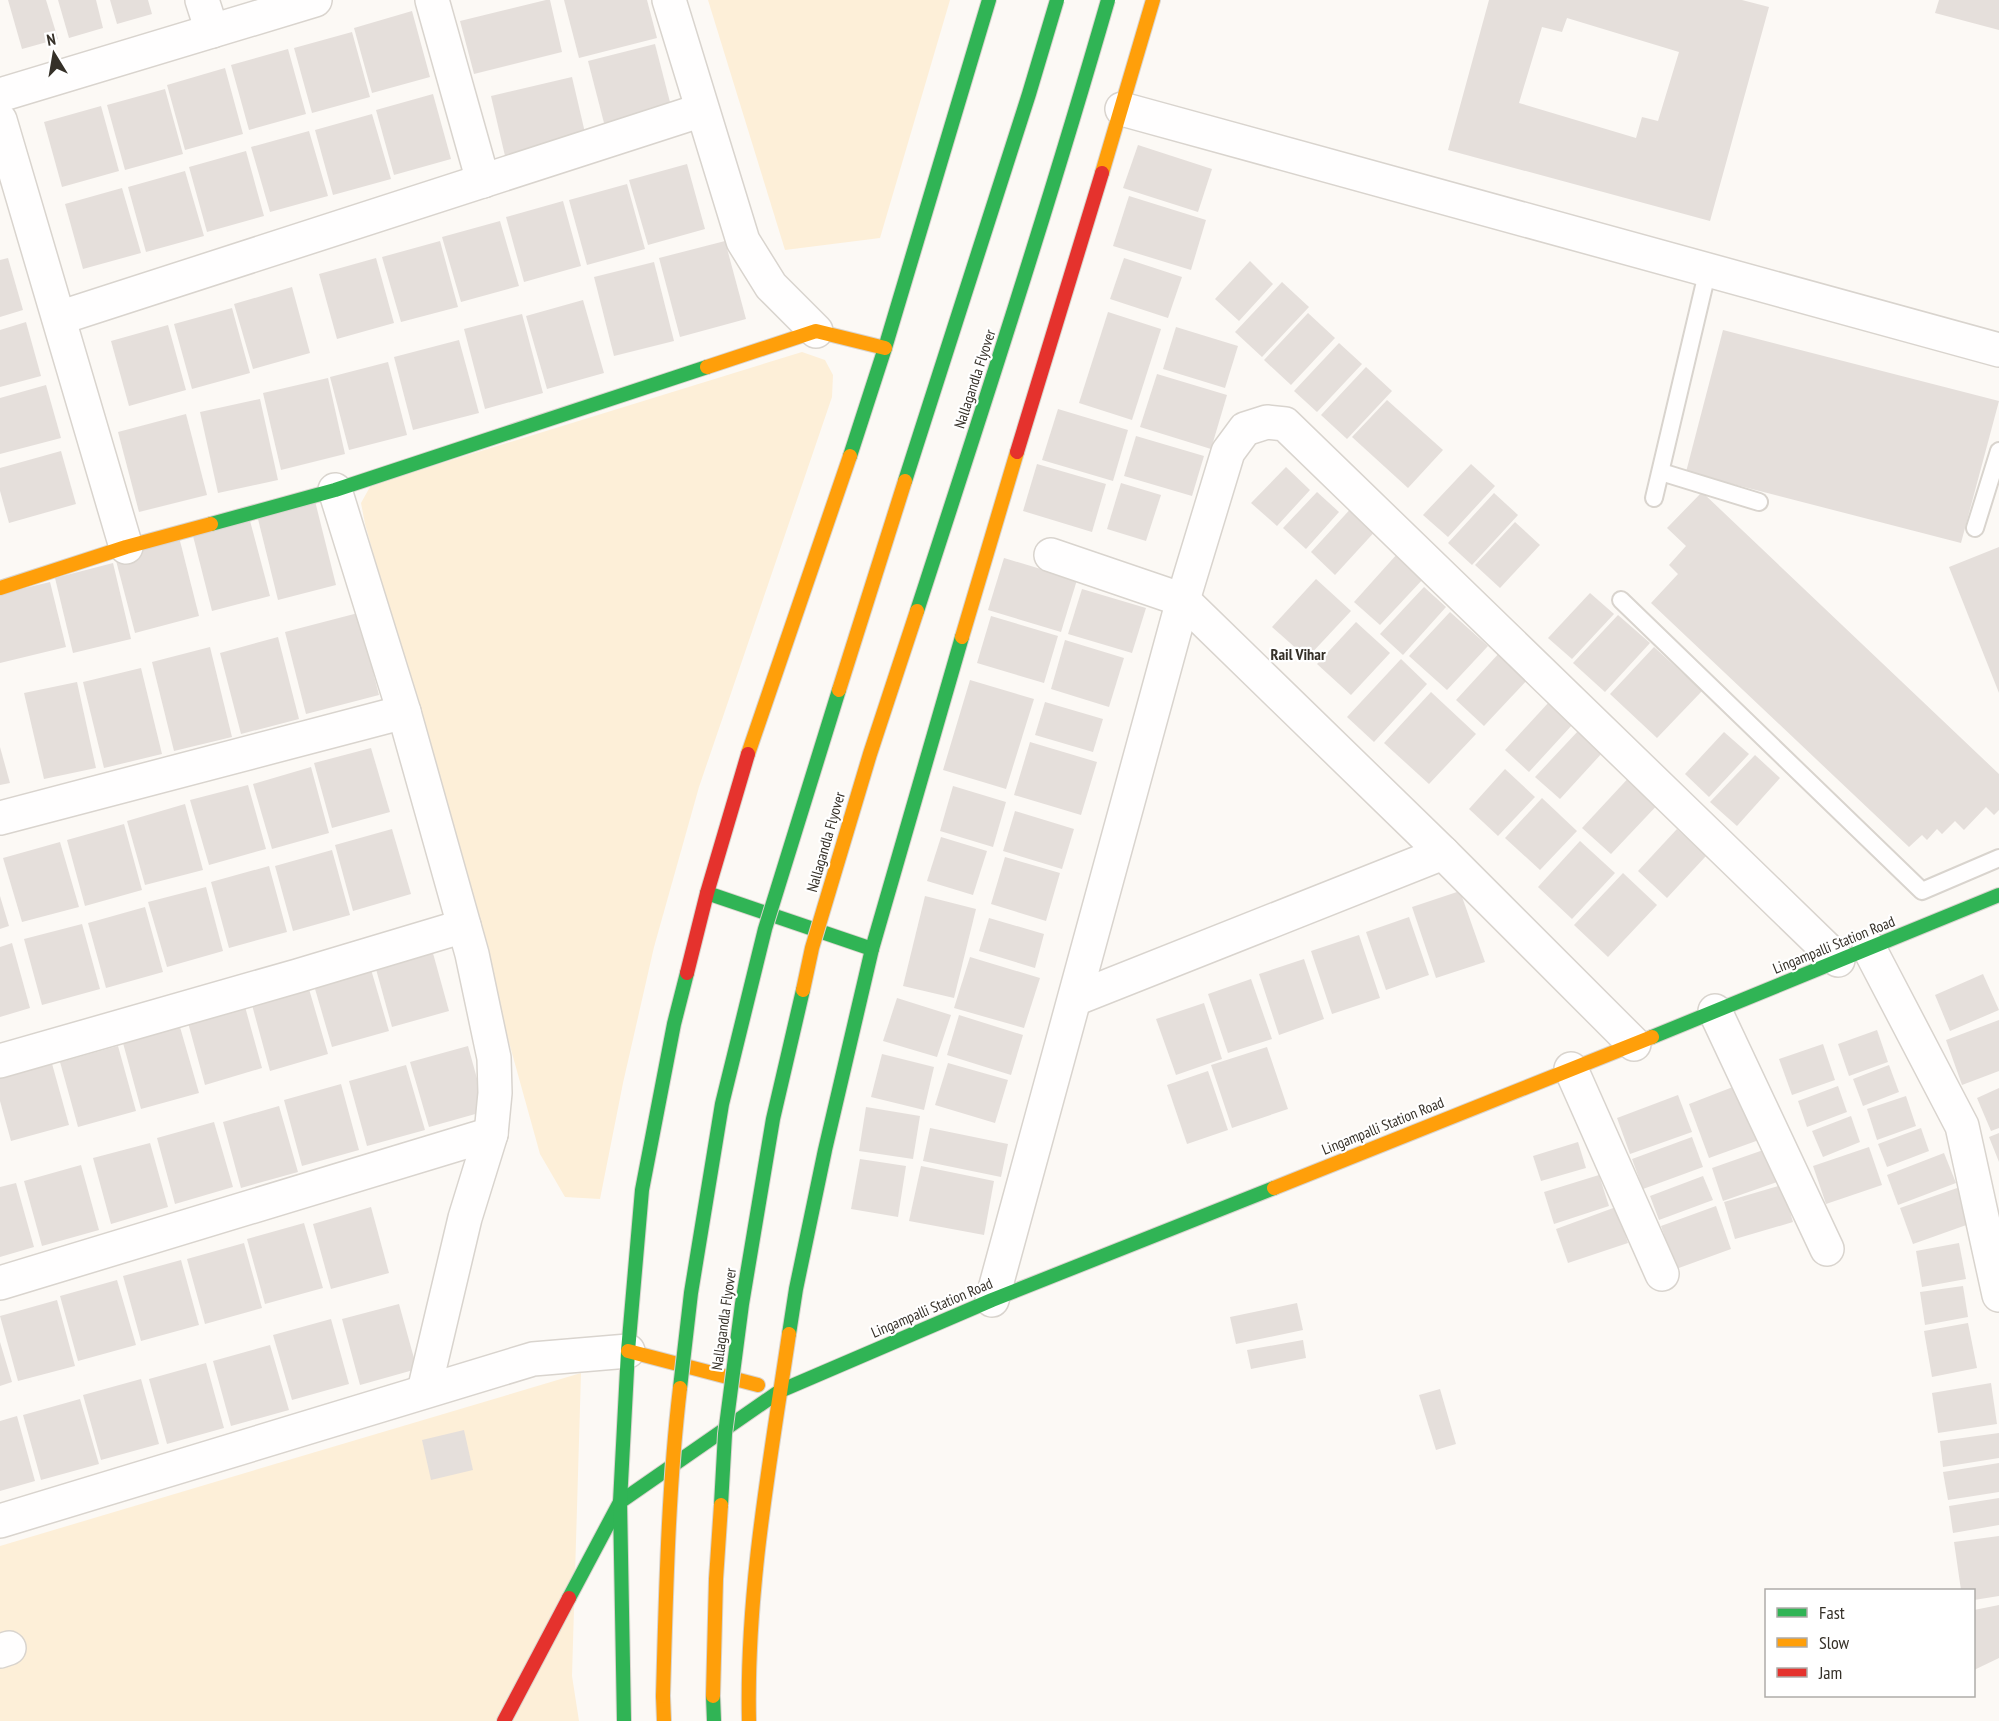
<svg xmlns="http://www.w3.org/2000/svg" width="1999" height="1721" font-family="'PT Sans Narrow',sans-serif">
<rect width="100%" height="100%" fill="#fcf9f5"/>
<g fill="#fdefd8">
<polygon points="708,0 950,0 880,238 785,250"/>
<polygon points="802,352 825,360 833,375 832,397 699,787 654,947 623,1083 600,1199 565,1197 540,1154 365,524 361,503 371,485"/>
<polygon points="581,1373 572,1676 579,1721 0,1721 0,1546"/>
</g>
<g fill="#e5dfdb" fill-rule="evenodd">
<polygon points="8,0 46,0 58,39 22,49"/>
<polygon points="58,0 96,0 103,28 69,38"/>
<polygon points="110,0 148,0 152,14 117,24"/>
<polygon points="546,0 550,0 562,52 474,74 460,21"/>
<polygon points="564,0 647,0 657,38 579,58"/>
<path d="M1489,0h253l27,7 -59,214 -262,-71zM1567,18l112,34 -21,69 -16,-4 -6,21 -117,-35 23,-76 20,5z"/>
<polygon points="1939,0 1999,0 1999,30 1935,13"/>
<polygon points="412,11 430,77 372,93 354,28"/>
<polygon points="352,32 370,97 312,113 294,48"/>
<polygon points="655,44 671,106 604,123 588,61"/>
<polygon points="288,49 306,114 249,130 231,65"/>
<polygon points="225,68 243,134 185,150 167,85"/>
<polygon points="572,77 586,137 505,156 491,96"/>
<polygon points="165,89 183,154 125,170 107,105"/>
<polygon points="433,94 451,159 394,175 376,110"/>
<polygon points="101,106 119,171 62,187 44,122"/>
<polygon points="372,114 391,179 333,195 315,130"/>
<polygon points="309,131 328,196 270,212 251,147"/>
<polygon points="1138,145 1212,169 1198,212 1123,188"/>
<polygon points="246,151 264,216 207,232 189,167"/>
<polygon points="687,164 705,229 648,245 629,180"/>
<polygon points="185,171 204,236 146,252 128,187"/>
<polygon points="627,184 645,249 587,265 569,200"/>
<polygon points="122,188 141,253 83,269 65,204"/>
<polygon points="1129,196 1206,220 1191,270 1113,246"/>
<polygon points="563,201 581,266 524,282 506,217"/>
<polygon points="500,221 519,286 461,302 442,237"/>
<polygon points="440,241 458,307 401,322 382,257"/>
<polygon points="725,241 746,319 680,337 659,258"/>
<polygon points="8,258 23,310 0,317 0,260"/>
<polygon points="376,258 394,323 337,339 319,274"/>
<polygon points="1124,258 1182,277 1168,318 1110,299"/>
<polygon points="1250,261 1273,284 1239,321 1215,299"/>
<polygon points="654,262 674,341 614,356 594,277"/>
<polygon points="1282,282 1309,307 1262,357 1235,332"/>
<polygon points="292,287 310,353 253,369 234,304"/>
<polygon points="583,300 604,373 547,389 526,316"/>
<polygon points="232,308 250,373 192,389 174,324"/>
<polygon points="1108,312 1161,329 1132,420 1079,403"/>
<polygon points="1308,313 1335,338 1291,385 1264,360"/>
<polygon points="522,314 543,393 485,409 464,329"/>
<polygon points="26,322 41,376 0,387 0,330"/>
<polygon points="168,325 186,390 129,406 111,341"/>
<polygon points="1176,327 1238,346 1225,388 1163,369"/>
<polygon points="1723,330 1999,401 1961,543 1686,472"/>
<polygon points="459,340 479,413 413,430 394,357"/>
<polygon points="1339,343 1362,364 1317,412 1294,391"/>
<polygon points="388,362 407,435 349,450 330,377"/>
<polygon points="1366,367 1392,391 1347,439 1321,415"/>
<polygon points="1157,374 1227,395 1211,449 1140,427"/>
<polygon points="328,378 345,454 281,470 263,393"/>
<polygon points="46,385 61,438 0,454 0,398"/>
<polygon points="260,399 278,480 218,493 200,412"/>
<polygon points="1387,400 1443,450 1408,488 1352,437"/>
<polygon points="1058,409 1128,430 1113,481 1042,460"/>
<polygon points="186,414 207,495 139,512 118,432"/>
<polygon points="1136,436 1204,456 1192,496 1124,476"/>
<polygon points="61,451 76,504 9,523 0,491 0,468"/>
<polygon points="1037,464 1106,484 1092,532 1023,511"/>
<polygon points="1471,464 1495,486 1448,537 1423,515"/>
<polygon points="1286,467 1310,490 1277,526 1251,503"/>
<polygon points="1121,483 1161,495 1146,541 1107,529"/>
<polygon points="1317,492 1339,512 1306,549 1283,528"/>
<polygon points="1702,492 1999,774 1999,810 1994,815 1986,807 1964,830 1955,821 1942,834 1937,829 1927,840 1922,835 1909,847 1651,603 1678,574 1669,565 1686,546 1667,528"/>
<polygon points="1494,493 1518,515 1472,565 1448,543"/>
<polygon points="315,501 336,585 278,600 257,515"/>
<polygon points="1355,504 1379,527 1335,575 1311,552"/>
<polygon points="249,517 270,596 212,611 192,532"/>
<polygon points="1515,522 1540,545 1500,588 1475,565"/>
<polygon points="179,537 199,616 135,633 114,553"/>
<polygon points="1999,547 1999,693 1949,567"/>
<polygon points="1398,553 1424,578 1380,625 1354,602"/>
<polygon points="1004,558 1077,580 1061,632 988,610"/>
<polygon points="113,563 131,639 73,653 55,578"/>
<polygon points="1316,579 1351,611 1307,658 1272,627"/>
<polygon points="50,582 66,647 0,663 0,594"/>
<polygon points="1424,587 1446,607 1403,655 1380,634"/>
<polygon points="1082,589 1146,608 1132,653 1068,634"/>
<polygon points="1590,593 1614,614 1572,659 1548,638"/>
<polygon points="1450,612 1488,646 1447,690 1409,656"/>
<polygon points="358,613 379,695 306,714 285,632"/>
<polygon points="1618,615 1650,643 1605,692 1573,663"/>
<polygon points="991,616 1058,636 1044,683 977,663"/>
<polygon points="1356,622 1390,653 1351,695 1317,664"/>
<polygon points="278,637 299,719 241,734 220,653"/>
<polygon points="1065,640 1124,658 1109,707 1051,689"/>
<polygon points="210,647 232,737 174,751 152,662"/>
<polygon points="1654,647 1702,691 1657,738 1610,694"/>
<polygon points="1501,651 1530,677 1484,726 1456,700"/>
<polygon points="1401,659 1427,684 1374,742 1347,717"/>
<polygon points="141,668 162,754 104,768 83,682"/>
<polygon points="970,680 1034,699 1006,789 943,770"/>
<polygon points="77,682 96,768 44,779 24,693"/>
<polygon points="1431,692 1476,734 1429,784 1384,743"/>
<polygon points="1045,702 1103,719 1093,752 1035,735"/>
<polygon points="1549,702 1573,724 1529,772 1505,750"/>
<polygon points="1579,730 1603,752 1560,799 1535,777"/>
<polygon points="1724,732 1749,754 1709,797 1685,774"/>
<polygon points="1030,742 1097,762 1081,815 1014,795"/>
<polygon points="0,747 10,783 0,785"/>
<polygon points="371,748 390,812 332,828 314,763"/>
<polygon points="1755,755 1780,778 1737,826 1710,802"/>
<polygon points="311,767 329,833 272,849 253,784"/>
<polygon points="1505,769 1535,797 1498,836 1469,809"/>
<polygon points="1634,772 1663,799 1611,854 1582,828"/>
<polygon points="248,785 266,849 209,865 190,800"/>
<polygon points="953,786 1006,802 993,847 940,831"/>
<polygon points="1542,798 1577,831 1540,870 1505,838"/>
<polygon points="185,804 203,870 145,885 127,821"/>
<polygon points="1015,811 1074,829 1062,869 1003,851"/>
<polygon points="124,824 142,890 85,906 67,840"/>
<polygon points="392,829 411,894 353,911 335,845"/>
<polygon points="1677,829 1706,856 1667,898 1638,871"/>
<polygon points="941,837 987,851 973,895 927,881"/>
<polygon points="1580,841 1615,873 1572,919 1538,887"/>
<polygon points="60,842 79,907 22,922 3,858"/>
<polygon points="332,850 350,915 293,931 275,866"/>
<polygon points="1005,857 1060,873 1046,921 991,904"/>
<polygon points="269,866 287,932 229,948 211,882"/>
<polygon points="1623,873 1657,905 1608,957 1574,925"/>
<polygon points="206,887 223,951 167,967 148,902"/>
<polygon points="1460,891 1485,962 1436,978 1412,907"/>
<polygon points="0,896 9,926 0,929"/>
<polygon points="925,896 976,909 954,998 903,986"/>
<polygon points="145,907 163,972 106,988 88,923"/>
<polygon points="1409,917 1429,975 1386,990 1366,932"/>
<polygon points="989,918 1044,934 1035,968 979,951"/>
<polygon points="82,924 100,989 42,1005 24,939"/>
<polygon points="1359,935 1380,998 1332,1014 1311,951"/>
<polygon points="12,943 30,1008 0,1017 0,947"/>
<polygon points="431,946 449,1011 392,1027 374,962"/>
<polygon points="970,957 1040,978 1024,1028 954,1008"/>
<polygon points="1304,959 1324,1019 1279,1035 1259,974"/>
<polygon points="370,966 389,1031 332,1047 313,982"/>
<polygon points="1983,974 1999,1010 1950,1031 1935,995"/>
<polygon points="1251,979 1272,1039 1228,1053 1208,994"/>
<polygon points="309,989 328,1054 270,1071 252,1005"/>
<polygon points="897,998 951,1015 937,1057 883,1041"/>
<polygon points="244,1003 262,1068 205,1085 187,1019"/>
<polygon points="1204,1003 1222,1059 1176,1075 1156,1019"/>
<polygon points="959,1015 1023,1035 1011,1075 947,1055"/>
<polygon points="1999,1020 1999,1071 1962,1085 1946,1040"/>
<polygon points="180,1027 199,1093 141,1109 123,1043"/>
<polygon points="1877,1030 1888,1062 1849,1076 1838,1044"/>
<polygon points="1823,1044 1835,1080 1792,1095 1779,1059"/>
<polygon points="118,1046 136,1111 78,1127 60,1062"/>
<polygon points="468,1046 486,1111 429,1127 410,1062"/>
<polygon points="1267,1047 1288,1109 1232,1128 1211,1065"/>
<polygon points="882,1054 934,1067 924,1110 871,1097"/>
<polygon points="51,1060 69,1125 11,1141 0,1101 0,1074"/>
<polygon points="948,1063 1008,1080 995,1123 935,1105"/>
<polygon points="406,1065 425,1130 367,1146 349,1081"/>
<polygon points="1889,1065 1899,1092 1863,1106 1853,1079"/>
<polygon points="1208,1071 1228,1130 1187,1144 1167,1085"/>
<polygon points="341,1084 359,1150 302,1166 284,1100"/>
<polygon points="1738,1085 1759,1140 1709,1158 1689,1104"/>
<polygon points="1838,1086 1847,1112 1807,1127 1798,1101"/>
<polygon points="1999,1088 1999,1128 1991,1131 1977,1098"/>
<polygon points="1678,1095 1692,1132 1630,1154 1617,1118"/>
<polygon points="1906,1096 1916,1126 1877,1140 1867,1109"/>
<polygon points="279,1106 298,1172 241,1188 223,1122"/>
<polygon points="866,1107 920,1116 913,1159 859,1151"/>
<polygon points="1851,1116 1860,1142 1823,1157 1812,1131"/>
<polygon points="214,1122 233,1187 175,1204 157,1138"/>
<polygon points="930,1128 1008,1144 1001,1177 923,1161"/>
<polygon points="1921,1128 1929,1151 1887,1167 1878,1144"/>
<polygon points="1999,1133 1999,1162 1989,1137"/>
<polygon points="1692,1137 1703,1167 1643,1189 1632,1159"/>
<polygon points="1578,1142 1586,1168 1541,1181 1533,1156"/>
<polygon points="150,1143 168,1207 111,1224 93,1158"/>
<polygon points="1869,1147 1882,1185 1826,1204 1813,1166"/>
<polygon points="1769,1148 1780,1181 1723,1201 1712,1168"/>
<polygon points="1944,1153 1956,1183 1898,1205 1887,1175"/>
<polygon points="860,1159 906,1166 898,1217 851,1209"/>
<polygon points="81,1165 99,1230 42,1246 24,1181"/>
<polygon points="921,1166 994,1181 984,1235 909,1221"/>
<polygon points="1599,1175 1609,1206 1554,1224 1544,1192"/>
<polygon points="1703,1176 1713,1200 1659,1220 1650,1196"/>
<polygon points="16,1183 34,1247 0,1257 0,1187"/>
<polygon points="1782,1185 1793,1222 1735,1239 1724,1202"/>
<polygon points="1960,1187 1972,1223 1913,1244 1900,1208"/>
<polygon points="1716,1206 1731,1249 1676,1269 1661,1226"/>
<polygon points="371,1207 389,1273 331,1289 313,1224"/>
<polygon points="1616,1207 1628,1243 1568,1263 1556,1229"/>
<polygon points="304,1223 323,1288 265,1304 247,1239"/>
<polygon points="244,1243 262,1308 205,1324 187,1259"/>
<polygon points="1959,1243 1966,1279 1922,1287 1916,1251"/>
<polygon points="181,1260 199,1325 141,1341 123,1276"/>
<polygon points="117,1280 136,1345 78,1361 60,1296"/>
<polygon points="1963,1286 1968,1317 1925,1325 1920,1292"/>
<polygon points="57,1300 75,1366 18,1381 0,1316"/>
<polygon points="1297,1303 1303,1330 1236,1344 1230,1317"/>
<polygon points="399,1304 417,1369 360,1385 342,1319"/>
<polygon points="331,1319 349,1384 292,1400 273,1335"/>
<polygon points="1968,1323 1977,1368 1932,1377 1924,1331"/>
<polygon points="1303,1340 1306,1358 1251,1369 1247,1350"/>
<polygon points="0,1342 12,1382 0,1386"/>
<polygon points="270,1345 289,1410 231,1426 213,1361"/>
<polygon points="206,1363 224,1428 167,1444 149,1379"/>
<polygon points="141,1379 159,1444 101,1460 83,1395"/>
<polygon points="1991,1383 1997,1424 1938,1433 1932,1393"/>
<polygon points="1440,1389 1456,1444 1436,1450 1419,1395"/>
<polygon points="80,1399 99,1464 41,1480 23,1415"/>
<polygon points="17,1416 35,1481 0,1491 0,1421"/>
<polygon points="464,1430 473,1470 431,1480 422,1440"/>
<polygon points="1999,1433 1999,1458 1943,1467 1940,1441"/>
<polygon points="1999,1463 1999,1492 1948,1500 1943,1472"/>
<polygon points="1999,1498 1999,1525 1953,1533 1949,1506"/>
<polygon points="1999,1536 1999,1596 1974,1600 1974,1590 1961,1590 1954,1542"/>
<polygon points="1999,1605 1999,1658 1974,1670 1974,1610"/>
</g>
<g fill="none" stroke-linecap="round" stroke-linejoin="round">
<defs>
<g id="lane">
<polyline points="1661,472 1759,502"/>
<polyline points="1654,498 1708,269"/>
<polyline points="1975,528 1999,451"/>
<polyline points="1621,600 1922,891 1999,858"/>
</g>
<g id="street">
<polyline points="202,0 212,31"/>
<polyline points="432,0 483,181"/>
<polyline points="669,0 743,241 771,286 816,331"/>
<polyline points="0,95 315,0"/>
<polyline points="1122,109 1999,350"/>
<polyline points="0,120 126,547"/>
<polyline points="59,318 702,110"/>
<polyline points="335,490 404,712 472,954 494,1058 495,1093 491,1134 465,1218 424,1391"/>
<polyline points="1051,555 1183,600 1443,853 1634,1044"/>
<polyline points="0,818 404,712"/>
<polyline points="1869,948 1962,1126 1999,1295"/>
<polyline points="1075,999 1443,853"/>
<polyline points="1715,1011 1827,1249"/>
<polyline points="0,1061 297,976 464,926"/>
<polyline points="1571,1069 1662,1274"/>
<polyline points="0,1283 491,1134"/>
<polyline points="992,1300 1183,600 1228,452 1245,429 1267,422 1285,424 1838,960"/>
<polyline points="0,1521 533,1359 628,1351"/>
<polyline points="0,1651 9,1648"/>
</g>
<g id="fast">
<polyline points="850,456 885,348 989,0"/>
<polyline points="211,524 335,490 707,367"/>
<polyline points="707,893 872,949"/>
<polyline points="1652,1037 1999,895"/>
<polyline points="789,1334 796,1289 825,1150 872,949 962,637"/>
<polyline points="569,1598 620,1502 780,1391 992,1300 1274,1188"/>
<polyline points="713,1696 714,1721"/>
<polyline points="624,1721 620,1502 628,1351 642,1190 674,1024 687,973"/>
</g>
<g id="slow">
<polyline points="1102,173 1153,0"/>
<polyline points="707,367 816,331 885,348"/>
<polyline points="0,588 126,547 211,524"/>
<polyline points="962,637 1017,452"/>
<polyline points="748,754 850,456"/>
<polyline points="1274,1188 1652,1037"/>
<polyline points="628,1351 758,1385"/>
<polyline points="663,1696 664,1721"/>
<path d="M749,1721c-3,-130 21,-259 40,-387"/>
</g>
<g id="jam">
<polyline points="1017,452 1102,173"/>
<polyline points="687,973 707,893 748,754"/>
<polyline points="504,1721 569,1598"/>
</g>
</defs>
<use href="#lane" stroke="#d9d4ce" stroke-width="20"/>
<use href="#street" stroke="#d9d4ce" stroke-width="36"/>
<use href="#fast" stroke="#d9d4ce" stroke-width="16"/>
<use href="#slow" stroke="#d9d4ce" stroke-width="16"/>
<use href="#jam" stroke="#d9d4ce" stroke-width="16"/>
<use href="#lane" stroke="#fffefe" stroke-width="16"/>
<use href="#street" stroke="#fffefe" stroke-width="33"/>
<use href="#fast" stroke="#30b455" stroke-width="14"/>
<use href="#slow" stroke="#ff9f0a" stroke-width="14"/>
<use href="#jam" stroke="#e5322d" stroke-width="14"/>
<defs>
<g id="fast-bridge">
<polyline points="905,481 1029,94 1057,0"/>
<path d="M917,611c66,-203 132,-406 191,-611"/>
<polyline points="680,1388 691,1293 722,1104 765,929 839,690"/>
<polyline points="721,1505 725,1434 742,1304 773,1119 803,990"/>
</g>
<g id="slow-bridge">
<polyline points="839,690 905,481"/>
<polyline points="803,990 812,948 870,754 917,611"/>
<path d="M663,1696c3,-103 5,-206 17,-308"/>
<polyline points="713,1696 716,1579 721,1505"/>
</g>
</defs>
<use href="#fast-bridge" stroke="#d9d4ce" stroke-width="16" stroke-linecap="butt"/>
<use href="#slow-bridge" stroke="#d9d4ce" stroke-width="16" stroke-linecap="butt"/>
<use href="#fast-bridge" stroke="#30b455" stroke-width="14"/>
<use href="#slow-bridge" stroke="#ff9f0a" stroke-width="14"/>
</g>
<g text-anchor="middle" stroke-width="4.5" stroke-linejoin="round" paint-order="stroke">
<g font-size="15" fill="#353028" stroke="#fff">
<text transform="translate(975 379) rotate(-72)" y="5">Nallagandla Flyover</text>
<text transform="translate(826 842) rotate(-74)" y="5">Nallagandla Flyover</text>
<text transform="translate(1834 945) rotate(-22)" y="5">Lingampalli Station Road</text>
<text transform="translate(1383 1126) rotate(-22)" y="5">Lingampalli Station Road</text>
<text transform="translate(932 1308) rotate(-23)" y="5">Lingampalli Station Road</text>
<text transform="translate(724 1319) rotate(-82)" y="5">Nallagandla Flyover</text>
</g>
<g font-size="16" font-weight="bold" fill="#353028" stroke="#fff">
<text x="1298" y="660">Rail Vihar</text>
</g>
</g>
<rect x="1765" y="1589" width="210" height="108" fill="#ffffff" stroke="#aeaca9" stroke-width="1.5"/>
<rect x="1777" y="1608" width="30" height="9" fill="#30b455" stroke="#aeaca9" stroke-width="1.5"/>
<text x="1819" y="1619" font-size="18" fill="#353028">Fast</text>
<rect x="1777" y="1638" width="30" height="9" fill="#ff9f0a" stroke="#aeaca9" stroke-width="1.5"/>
<text x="1819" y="1649" font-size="18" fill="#353028">Slow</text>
<rect x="1777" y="1668" width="30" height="9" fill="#e5322d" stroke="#aeaca9" stroke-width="1.5"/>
<text x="1819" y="1679" font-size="18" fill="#353028">Jam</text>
<g transform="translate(54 54) rotate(349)" stroke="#ffffff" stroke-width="4.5" paint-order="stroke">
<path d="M0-4.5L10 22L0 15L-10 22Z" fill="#353028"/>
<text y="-9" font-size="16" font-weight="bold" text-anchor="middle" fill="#353028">N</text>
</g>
</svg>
